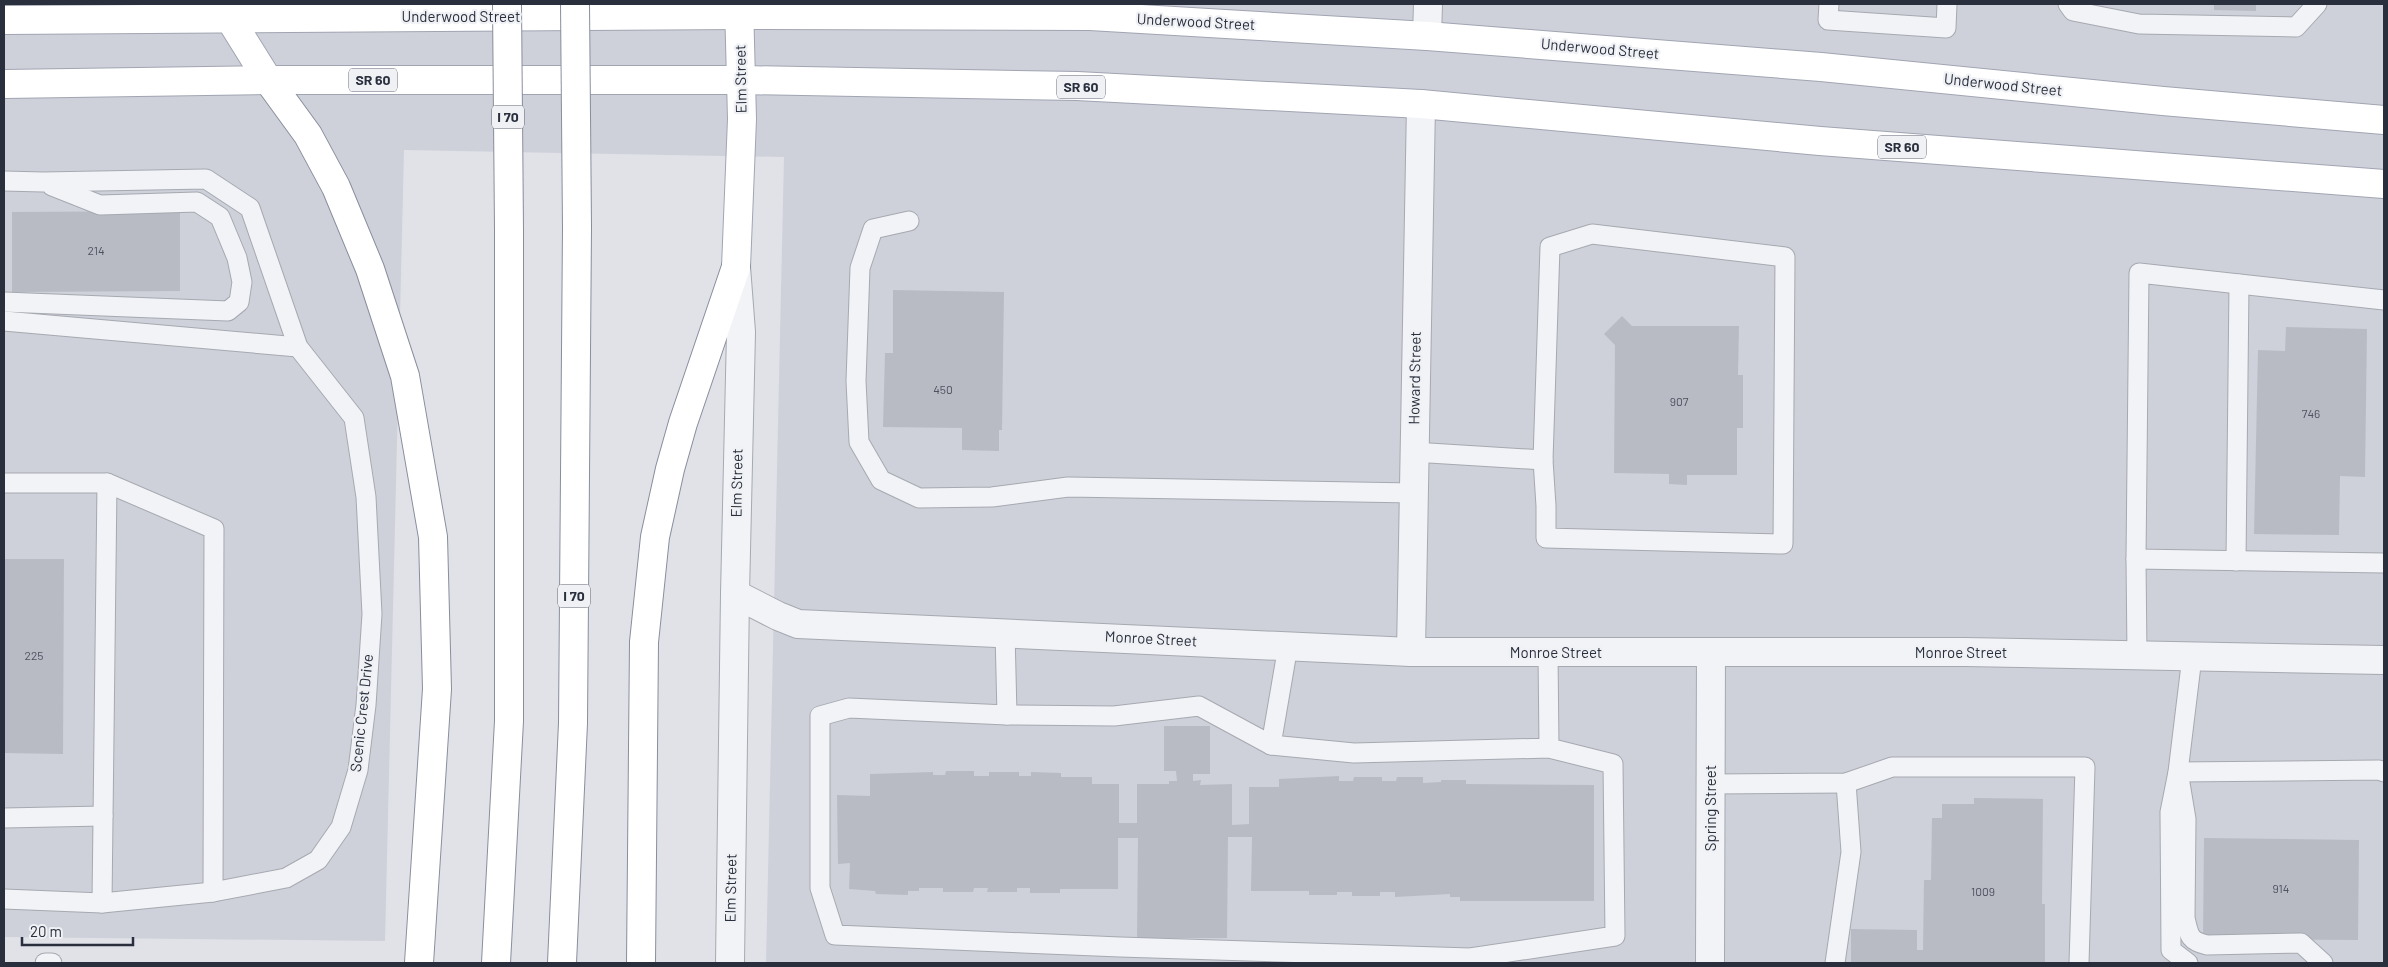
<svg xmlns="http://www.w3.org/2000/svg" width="2388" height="967" font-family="Barlow,sans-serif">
<rect width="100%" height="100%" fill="#e0e2e8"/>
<polygon fill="#ced1d9" points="4,4 2384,4 2384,963 766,963 784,157 404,150 385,941 4,937"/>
<g fill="#b8bbc4">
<polygon points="2214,4 2256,4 2256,11 2214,10"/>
<polygon points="180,211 180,291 12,292 12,212"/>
<polygon points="893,290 1004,292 1002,430 999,430 999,451 962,450 962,428 883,427 885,353 893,353"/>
<polygon points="1622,316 1632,326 1739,326 1738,375 1743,375 1743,428 1737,428 1737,475 1687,475 1687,485 1669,484 1669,474 1614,473 1615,345 1604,334"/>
<polygon points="2286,327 2367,329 2365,477 2340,476 2339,535 2254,534 2258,350 2285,351"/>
<polygon points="4,559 64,559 63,754 4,753"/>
<polygon points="1164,726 1210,726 1210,774 1193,774 1193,781 1201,780 1200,785 1232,784 1232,825 1249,824 1249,787 1279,787 1279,779 1339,776 1339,781 1353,781 1354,777 1382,777 1382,781 1396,781 1397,777 1423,777 1423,783 1441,782 1441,780 1466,780 1466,784 1594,785 1594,901 1460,901 1460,897 1450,897 1450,894 1395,897 1395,892 1380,892 1380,896 1352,896 1352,892 1337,892 1337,895 1309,895 1309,891 1251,891 1252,837 1228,837 1227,938 1137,938 1138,838 1118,838 1118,889 1060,889 1060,893 1030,893 1030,888 1017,888 1017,892 987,892 988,888 974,888 973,892 943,892 943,888 919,888 919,891 908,891 908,895 876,894 875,891 849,889 850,863 838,864 837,795 870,796 870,774 933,772 933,775 945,775 946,771 974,771 974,776 989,776 989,772 1019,772 1019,776 1031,776 1031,772 1061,773 1061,777 1092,777 1092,784 1119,784 1119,823 1137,823 1137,784 1169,784 1169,781 1177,781 1176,771 1164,771"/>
<polygon points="1974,798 2043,799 2042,904 2045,904 2045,963 1851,963 1851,929 1917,930 1917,950 1923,950 1924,880 1931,880 1932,818 1942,818 1942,804 1974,804"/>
<polygon points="2204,838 2359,840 2358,940 2203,939"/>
</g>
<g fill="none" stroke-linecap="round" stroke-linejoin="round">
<defs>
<g id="lane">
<polyline points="1829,4 1828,20 1946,28 1947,4"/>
<polyline points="2068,4 2073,11 2139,24 2296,27 2317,4"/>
<polyline points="4,181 43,182 206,179 250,208 298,347 354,418 366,497 372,614 366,705 358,770 341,827 318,860 286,878 213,892 102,903 4,899"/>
<polyline points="909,221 873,229 860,268 856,381 859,442 881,480 919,498 992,497 1068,487 1413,493"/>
<polygon points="1592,234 1785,257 1783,544 1546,538 1546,506 1543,460 1550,247"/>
<polyline points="4,302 228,311 239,302 242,282 237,258 220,217 197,202 100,205 52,186"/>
<polyline points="4,321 298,347"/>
<polyline points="1413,452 1543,460"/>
<polyline points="4,483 107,483 214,529 213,892"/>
<polyline points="2136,559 2384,563"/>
<polyline points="2236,561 2239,284"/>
<polyline points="1005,632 1007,715"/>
<polyline points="1548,653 1549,748 1354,753 1271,745 1199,706 1114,716 1007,715 849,708 820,716 820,888 835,935 1120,947 1470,958 1615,936 1613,764 1549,748"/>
<polyline points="2137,656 2136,559 2139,273 2384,300"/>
<polyline points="1271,745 1288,646"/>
<polyline points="2178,772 2379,770 2384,772"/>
<path d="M2180,783l6,36 -1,99c4,17 4,23 22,27l94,-2 22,20"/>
<polyline points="1711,784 1846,783 1892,767 2085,767 2079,963"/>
<polyline points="4,818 103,816"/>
<polyline points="102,903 107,483"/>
<polyline points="45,963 52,963"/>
<polyline points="1835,963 1851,852 1846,783"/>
<polyline points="2188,963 2171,950 2170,812 2178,772 2192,657"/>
</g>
<g id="street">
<polyline points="1427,36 1428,4"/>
<polyline points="735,594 778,616 798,624 1411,652 1965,652 2384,660"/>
<polyline points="1411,652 1421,104"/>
<polyline points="730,963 735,594 741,332 736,267"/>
<polyline points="1710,963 1711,653"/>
</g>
<g id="primary">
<polyline points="230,5 230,19 268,80"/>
<polyline points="4,20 739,15 1090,16 1427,36 1821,67 2163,101 2384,120"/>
<polyline points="4,84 268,80 742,80 1077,86 1421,104 1820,141 2384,184"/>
<polyline points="736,267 742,119 739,4"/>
</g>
<g id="highway">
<polyline points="268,80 308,135 336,187 370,269 405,376 433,537 437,689 419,963"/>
<polyline points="496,963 509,721 509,230"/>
<polyline points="562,963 573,723 577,228"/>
<polyline points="641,963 644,642 655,537 670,469 683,423 736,267"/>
</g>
</defs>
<use href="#lane" stroke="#a6a9b1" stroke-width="21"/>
<use href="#street" stroke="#a6a9b1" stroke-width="30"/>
<use href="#primary" stroke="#a1a5b2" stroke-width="30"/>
<use href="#highway" stroke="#898e9d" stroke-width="30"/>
<use href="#lane" stroke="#f2f3f6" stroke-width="19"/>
<use href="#street" stroke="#f2f3f6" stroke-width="28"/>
<use href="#primary" stroke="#fff" stroke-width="28"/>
<use href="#highway" stroke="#fff" stroke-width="28"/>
<defs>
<g id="highway-bridge">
<polyline points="507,4 509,230"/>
<polyline points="575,4 577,228"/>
</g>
</defs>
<use href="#highway-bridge" stroke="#898e9d" stroke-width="30" stroke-linecap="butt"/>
<use href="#highway-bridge" stroke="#fff" stroke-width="28"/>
</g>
<g text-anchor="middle" stroke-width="4.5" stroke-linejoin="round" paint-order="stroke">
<g font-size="12" fill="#4e525f">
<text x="96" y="255">214</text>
<text x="943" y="394">450</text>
<text x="1679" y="406">907</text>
<text x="2311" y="418">746</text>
<text x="34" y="660">225</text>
<text x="2281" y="893">914</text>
<text x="1983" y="896">1009</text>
</g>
<g fill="#eff1f5" stroke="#656974" stroke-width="1">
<rect x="349" y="68.5" width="48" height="23" rx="4"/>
<rect x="1057" y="75.5" width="48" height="23" rx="4"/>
<rect x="492" y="105.5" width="32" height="23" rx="4"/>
<rect x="1878" y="135.5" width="48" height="23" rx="4"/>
<rect x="558" y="584.5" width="32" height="23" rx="4"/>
</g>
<g font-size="14" font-weight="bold" fill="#2a2f3d">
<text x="373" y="85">SR 60</text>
<text x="1081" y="92">SR 60</text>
<text x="508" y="122">I 70</text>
<text x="1902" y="152">SR 60</text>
<text x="574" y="601">I 70</text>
</g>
<g font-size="15" fill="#2a2f3d" stroke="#eff1f5">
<text x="461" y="22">Underwood Street</text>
<text transform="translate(1196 22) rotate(3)" y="5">Underwood Street</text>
<text transform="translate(1600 49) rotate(5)" y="5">Underwood Street</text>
<text transform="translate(741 79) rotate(-91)" y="5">Elm Street</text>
<text transform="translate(2003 85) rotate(6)" y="5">Underwood Street</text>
<text transform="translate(1415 378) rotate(-89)" y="5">Howard Street</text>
<text transform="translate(737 483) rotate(-89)" y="5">Elm Street</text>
<text transform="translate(1151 639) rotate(3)" y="5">Monroe Street</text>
<text x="1556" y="658">Monroe Street</text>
<text x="1961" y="658">Monroe Street</text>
<text transform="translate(362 713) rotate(-84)" y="5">Scenic Crest Drive</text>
<text transform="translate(1711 808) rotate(-90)" y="5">Spring Street</text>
<text transform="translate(731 888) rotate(-89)" y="5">Elm Street</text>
</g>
</g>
<rect width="2388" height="967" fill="none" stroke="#2a2f3d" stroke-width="10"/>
<path d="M22 937v8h111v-8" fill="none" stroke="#2a2f3d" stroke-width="2.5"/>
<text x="30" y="937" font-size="15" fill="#2a2f3d" stroke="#eff1f5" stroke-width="4" paint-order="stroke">20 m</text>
</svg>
